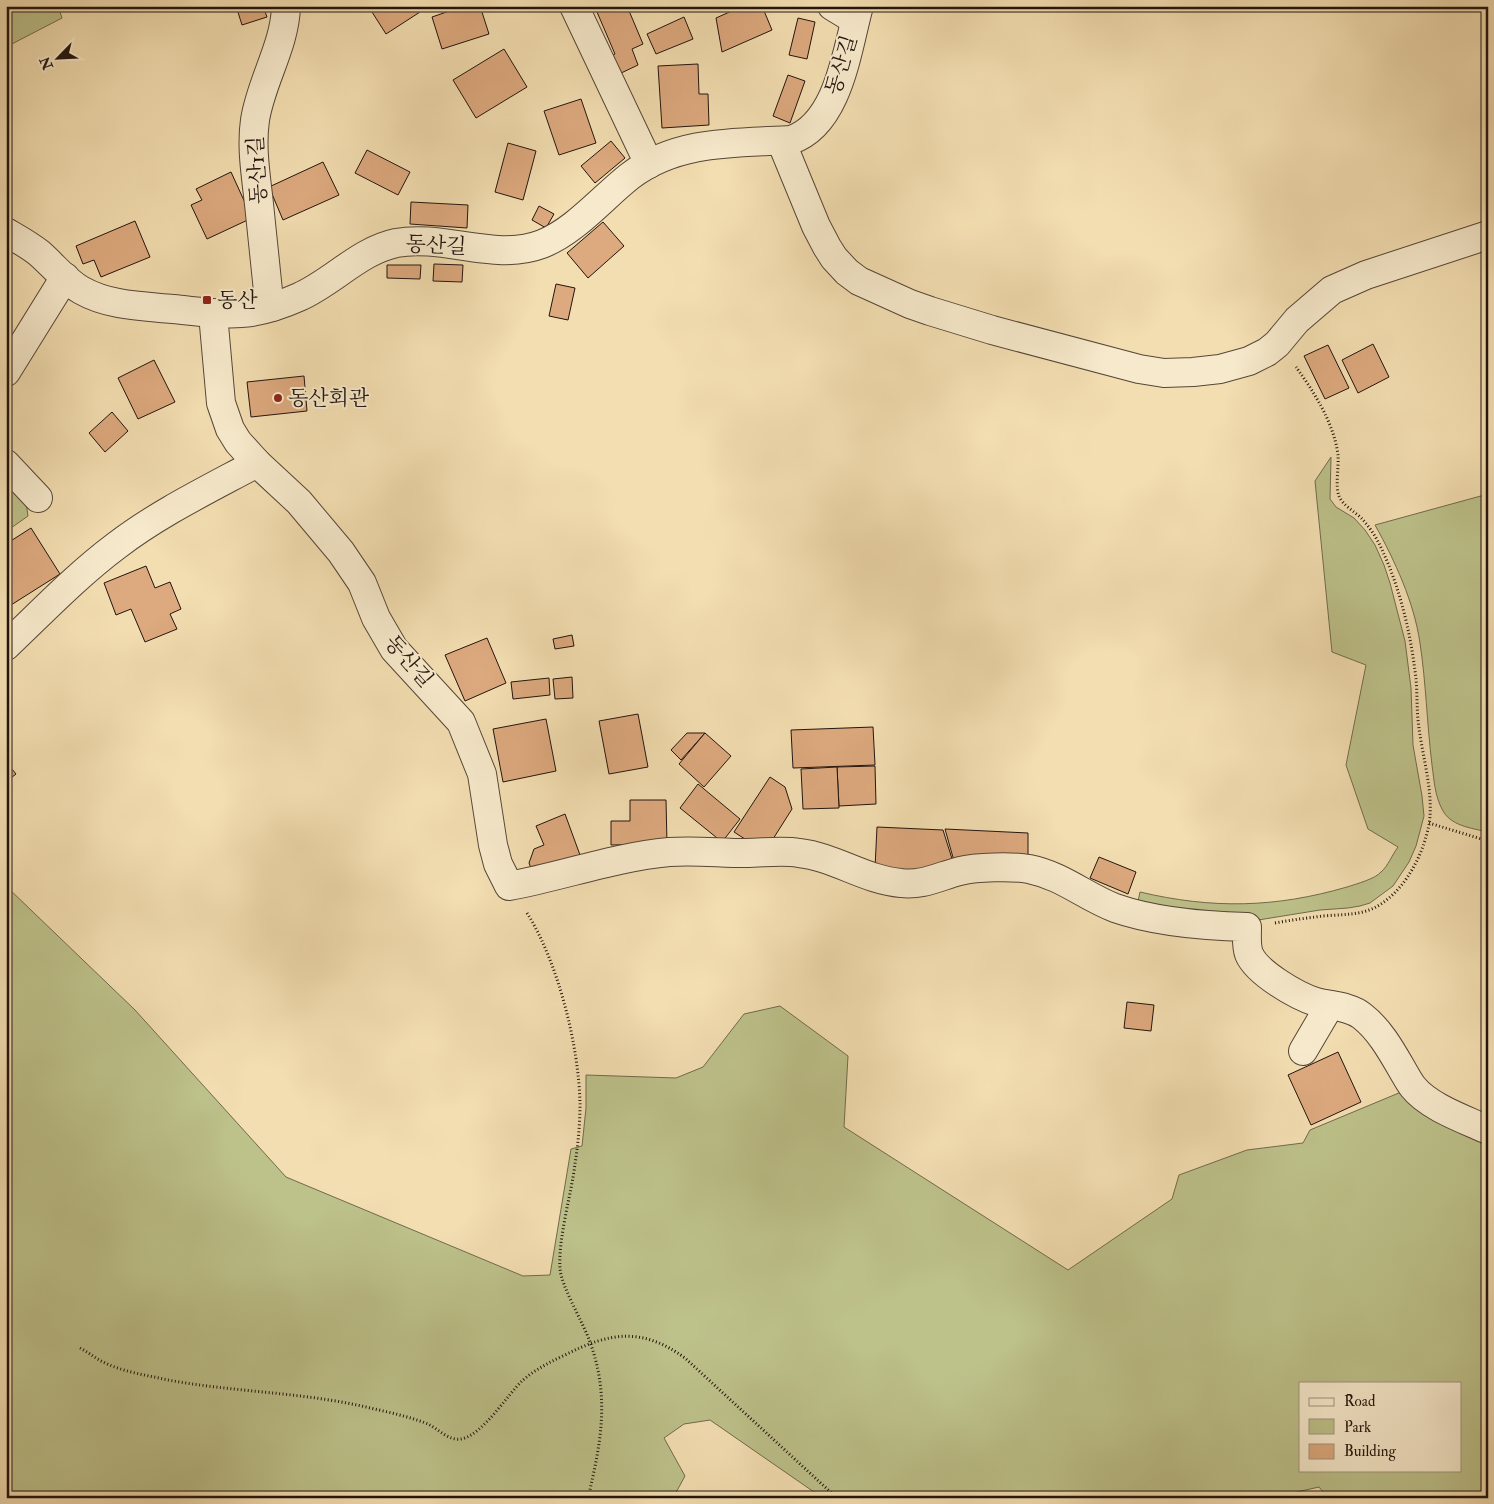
<svg xmlns="http://www.w3.org/2000/svg" width="1494" height="1504" font-family="'IM FELL Double Pica','Noto Serif KR',serif">
<rect width="100%" height="100%" fill="#f3deb1"/>
<filter id="stains"><feTurbulence type="fractalNoise" baseFrequency=".004" numOctaves="4"/><feColorMatrix values="0 0 0 0 .2 0 0 0 0 .09 0 0 0 0 .02 0 0 0 .5 -.17"/></filter>
<radialGradient id="worn" r=".72"><stop offset=".6" stop-color="#630" stop-opacity="0"/><stop offset="1" stop-color="#630" stop-opacity=".3"/></radialGradient>
<g fill="#bdc18a" stroke="#706a4c" fill-rule="evenodd">
<polygon points="6,6 58,6 62,18 6,47"/>
<path d="M1331,457l-1,42 6,8 18,11 11,12 10,15 9,20 6,18 15,58 6,47 2,57 9,51 2,20 -8,30 -7,16 -16,24 -23,17 -10,3 -12,2 -28,2 -74,12 -109,-16 3,-14c72,17 135,16 207,-5 9,-3 28,-8 34,-15 7,-6 11,-17 17,-25l-30,-18 -22,-64 20,-100 -34,-13 -17,-171z"/>
<polygon points="6,479 26,502 28,516 11,528 6,521"/>
<path d="M1488,494v338c-17,-4 -38,-6 -46,-23 -7,-13 -8,-29 -10,-44 -5,-41 -6,-82 -12,-122 -6,-41 -25,-82 -45,-118z"/>
<path d="M6,886l129,124 151,167 237,99 27,-1 21,-126 11,-3 4,-38v-33l90,3 27,-11 41,-53 36,-8 68,50 -4,71 224,143 104,-71 7,-24 68,-25 56,-7 7,-13 96,-40 82,52v356h-160l-9,-11 -49,11h-422l-34,-6 -104,-72 -26,4 -20,14 21,38 -12,22h-667zM1300,1383h160v87h-160z"/>
</g>
<g fill="#dda97e" stroke="#22140e">
<polygon points="236,6 263,6 267,17 242,25"/>
<polygon points="380,6 416,6 420,12 386,34 372,12"/>
<polygon points="464,6 480,6 489,34 442,49 432,17"/>
<polygon points="610,6 627,6 643,44 632,49 638,65 619,74 611,56 615,54 597,12"/>
<polygon points="743,6 762,6 772,30 722,52 716,18"/>
<polygon points="684,17 693,39 656,54 647,34"/>
<polygon points="798,18 815,22 807,59 789,55"/>
<polygon points="504,49 527,87 476,118 453,80"/>
<polygon points="698,64 699,94 708,94 709,125 662,128 658,66"/>
<polygon points="788,75 805,81 790,123 773,116"/>
<polygon points="581,99 596,143 559,155 544,111"/>
<polygon points="611,141 625,158 595,183 581,166"/>
<polygon points="508,143 536,151 523,200 495,192"/>
<polygon points="367,150 410,172 398,195 355,173"/>
<polygon points="323,162 339,195 283,220 269,187"/>
<polygon points="231,172 252,218 207,239 191,205 202,200 196,189"/>
<polygon points="411,202 468,205 467,228 410,224"/>
<polygon points="539,206 554,214 546,228 532,220"/>
<polygon points="135,221 150,257 101,277 94,260 83,264 76,246"/>
<polygon points="603,222 624,246 588,278 567,253"/>
<polygon points="434,264 463,265 462,282 433,281"/>
<polygon points="387,265 421,265 420,279 387,278"/>
<polygon points="556,284 575,288 568,320 549,316"/>
<polygon points="1373,344 1389,377 1358,393 1342,360"/>
<polygon points="1328,345 1349,388 1325,399 1304,356"/>
<polygon points="154,360 175,402 138,419 118,378"/>
<polygon points="304,376 307,411 251,417 247,382"/>
<polygon points="112,412 128,431 105,452 89,433"/>
<polygon points="31,528 60,574 11,605 6,598 6,544"/>
<polygon points="146,566 155,588 170,582 181,609 170,614 177,629 145,642 131,609 116,615 104,583"/>
<polygon points="572,635 574,646 555,649 553,639"/>
<polygon points="487,638 506,683 465,701 445,655"/>
<polygon points="572,677 573,698 555,699 553,679"/>
<polygon points="549,678 550,695 513,699 511,682"/>
<polygon points="638,714 648,767 609,774 599,721"/>
<polygon points="546,719 556,771 503,782 493,729"/>
<polygon points="873,727 875,765 793,768 791,730"/>
<polygon points="687,733 705,733 681,760 671,750"/>
<polygon points="705,733 731,756 704,787 679,764"/>
<polygon points="7,763 16,774 6,782 6,764"/>
<polygon points="875,766 876,804 839,806 837,767"/>
<polygon points="837,767 839,808 803,809 801,769"/>
<polygon points="770,777 785,787 792,809 773,839 748,841 734,832"/>
<polygon points="698,784 740,819 722,842 680,808"/>
<polygon points="630,800 666,800 667,844 611,845 611,821 630,821"/>
<polygon points="565,814 580,855 533,873 529,863 534,849 544,845 536,826"/>
<polygon points="877,827 943,830 953,862 914,875 875,868"/>
<polygon points="945,829 1028,833 1028,864 954,861"/>
<polygon points="1099,857 1136,872 1128,894 1090,878"/>
<polygon points="1127,1002 1154,1005 1151,1031 1124,1028"/>
<polygon points="1338,1052 1361,1102 1311,1125 1288,1075"/>
</g>
<g fill="none" stroke-linecap="round" stroke-linejoin="round">
<defs>
<g id="minor">
<polyline points="574,6 649,164"/>
<polyline points="832,6 855,20"/>
<polyline points="781,141 816,226 827,247 834,258 847,272 859,281 910,304 930,311 992,330 1139,369 1164,373 1193,372 1220,369 1249,361 1267,352 1277,344 1297,320 1332,290 1366,275 1488,235"/>
<path d="M6,232c12,7 23,13 33,21 14,12 26,28 42,37 28,16 61,16 92,19 23,2 45,6 68,4 20,-1 40,-8 58,-16 34,-15 60,-46 97,-54 48,-9 99,19 146,1 33,-13 60,-46 88,-68 47,-36 105,-33 161,-36 48,-16 56,-91 68,-134"/>
<path d="M272,307l-4,-16c-3,-29 -6,-58 -9,-87 -3,-28 -8,-56 -4,-84 6,-39 30,-74 31,-114"/>
<path d="M213,314l8,89 9,26 8,13 19,21 42,39 42,50 21,31 14,35 18,31 67,73 21,52 11,71 5,19 11,22c54,-10 106,-29 160,-34 26,-2 51,1 77,1 17,0 36,-3 53,0 36,4 66,27 102,30 21,3 39,-7 59,-12 16,-4 52,-5 69,-2 34,7 55,27 86,39 40,14 90,18 132,19 0,8 -1,19 2,27 8,19 48,42 67,48 15,4 34,4 46,14 18,14 30,36 41,55 3,5 6,11 10,16 16,20 51,32 75,43"/>
<polyline points="6,372 65,277"/>
<polyline points="6,464 38,498"/>
<path d="M6,646c36,-34 70,-70 110,-100 43,-33 93,-57 141,-83"/>
<polyline points="1303,1051 1330,1005"/>
</g>
</defs>
<use href="#minor" stroke="#564637" stroke-width="30"/>
<g stroke="#22140e" stroke-width="3" stroke-dasharray="1 2.5" stroke-linecap="butt">
<polyline points="1429,823 1488,841"/>
<path d="M527,913c31,49 52,133 53,191 0,20 -2,41 -5,60 -4,32 -17,74 -15,105 2,19 23,53 30,73 20,55 11,101 -2,156"/>
<path d="M1275,923c16,-3 32,-5 48,-7 21,-2 40,0 58,-12 26,-17 42,-50 48,-79 5,-31 -6,-66 -10,-97 -3,-19 -1,-38 -4,-57 -5,-40 -15,-82 -32,-119 -5,-12 -12,-23 -20,-32 -7,-8 -20,-14 -24,-24 -4,-10 0,-29 -1,-41 -4,-32 -24,-63 -42,-88"/>
<path d="M80,1348c8,4 15,10 23,14 20,10 43,13 65,18 65,12 133,12 198,27 21,5 42,9 62,17 10,5 21,17 33,15 22,-4 46,-44 62,-59 13,-11 27,-18 42,-25 45,-23 77,-28 120,3l152,140"/>
</g>
<use href="#minor" stroke="#f7eacc" stroke-width="28"/>
</g>
<g fill="#8f2418" stroke="#f7eacc" stroke-width="2">
<rect x="202" y="295" width="10" height="10" rx="2.5"/>
<circle cx="278" cy="398" r="5"/>
</g>
<g text-anchor="middle" stroke-width="4" stroke-linejoin="round" paint-order="stroke">
<g font-size="21" fill="#22140e" stroke="#f7eacc">
<text transform="translate(841 65) rotate(-73)" y="7">동산길</text>
<text transform="translate(257 170) rotate(-93)" y="7">동산1길</text>
<text transform="translate(436 245) rotate(3)" y="7">동산길</text>
<text transform="translate(409 661) rotate(49)" y="7">동산길</text>
</g>
<g font-size="21" fill="#22140e" stroke="#f7eacc" text-anchor="start">
<text x="217" y="307">동산</text>
<text x="288" y="405">동산회관</text>
</g>
</g>
<rect width="1494" height="1504" fill="none" stroke="#f3deb1" stroke-width="25"/>
<rect x="8" y="8" width="1479" height="1489" fill="none" stroke="#22140e" stroke-width="2.5"/>
<rect x="12" y="12" width="1469" height="1479" fill="none" stroke="#22140e"/>
<rect x="1299" y="1382" width="162" height="90" fill="#f7eacc" stroke="#a29480"/>
<rect x="1309" y="1398" width="25" height="8" fill="#f7eacc" stroke="#a29480"/>
<text x="1344" y="1406" font-size="15" fill="#22140e">Road</text>
<rect x="1309" y="1419" width="25" height="15" fill="#bdc18a" stroke="#a29480"/>
<text x="1344" y="1432" font-size="15" fill="#22140e">Park</text>
<rect x="1309" y="1444" width="25" height="15" fill="#dda97e" stroke="#a29480"/>
<text x="1344" y="1456" font-size="15" fill="#22140e">Building</text>
<g transform="translate(58 58) rotate(246)" stroke="#f7eacc" stroke-width="4" paint-order="stroke">
<path d="M0-4L9 19L0 12L-9 19Z" fill="#22140e"/>
<text y="-8" font-size="14" font-weight="bold" text-anchor="middle" fill="#22140e">N</text>
</g>
<rect width="100%" height="100%" filter="url(#stains)"/>
<rect width="100%" height="100%" fill="url(#worn)"/>
</svg>
